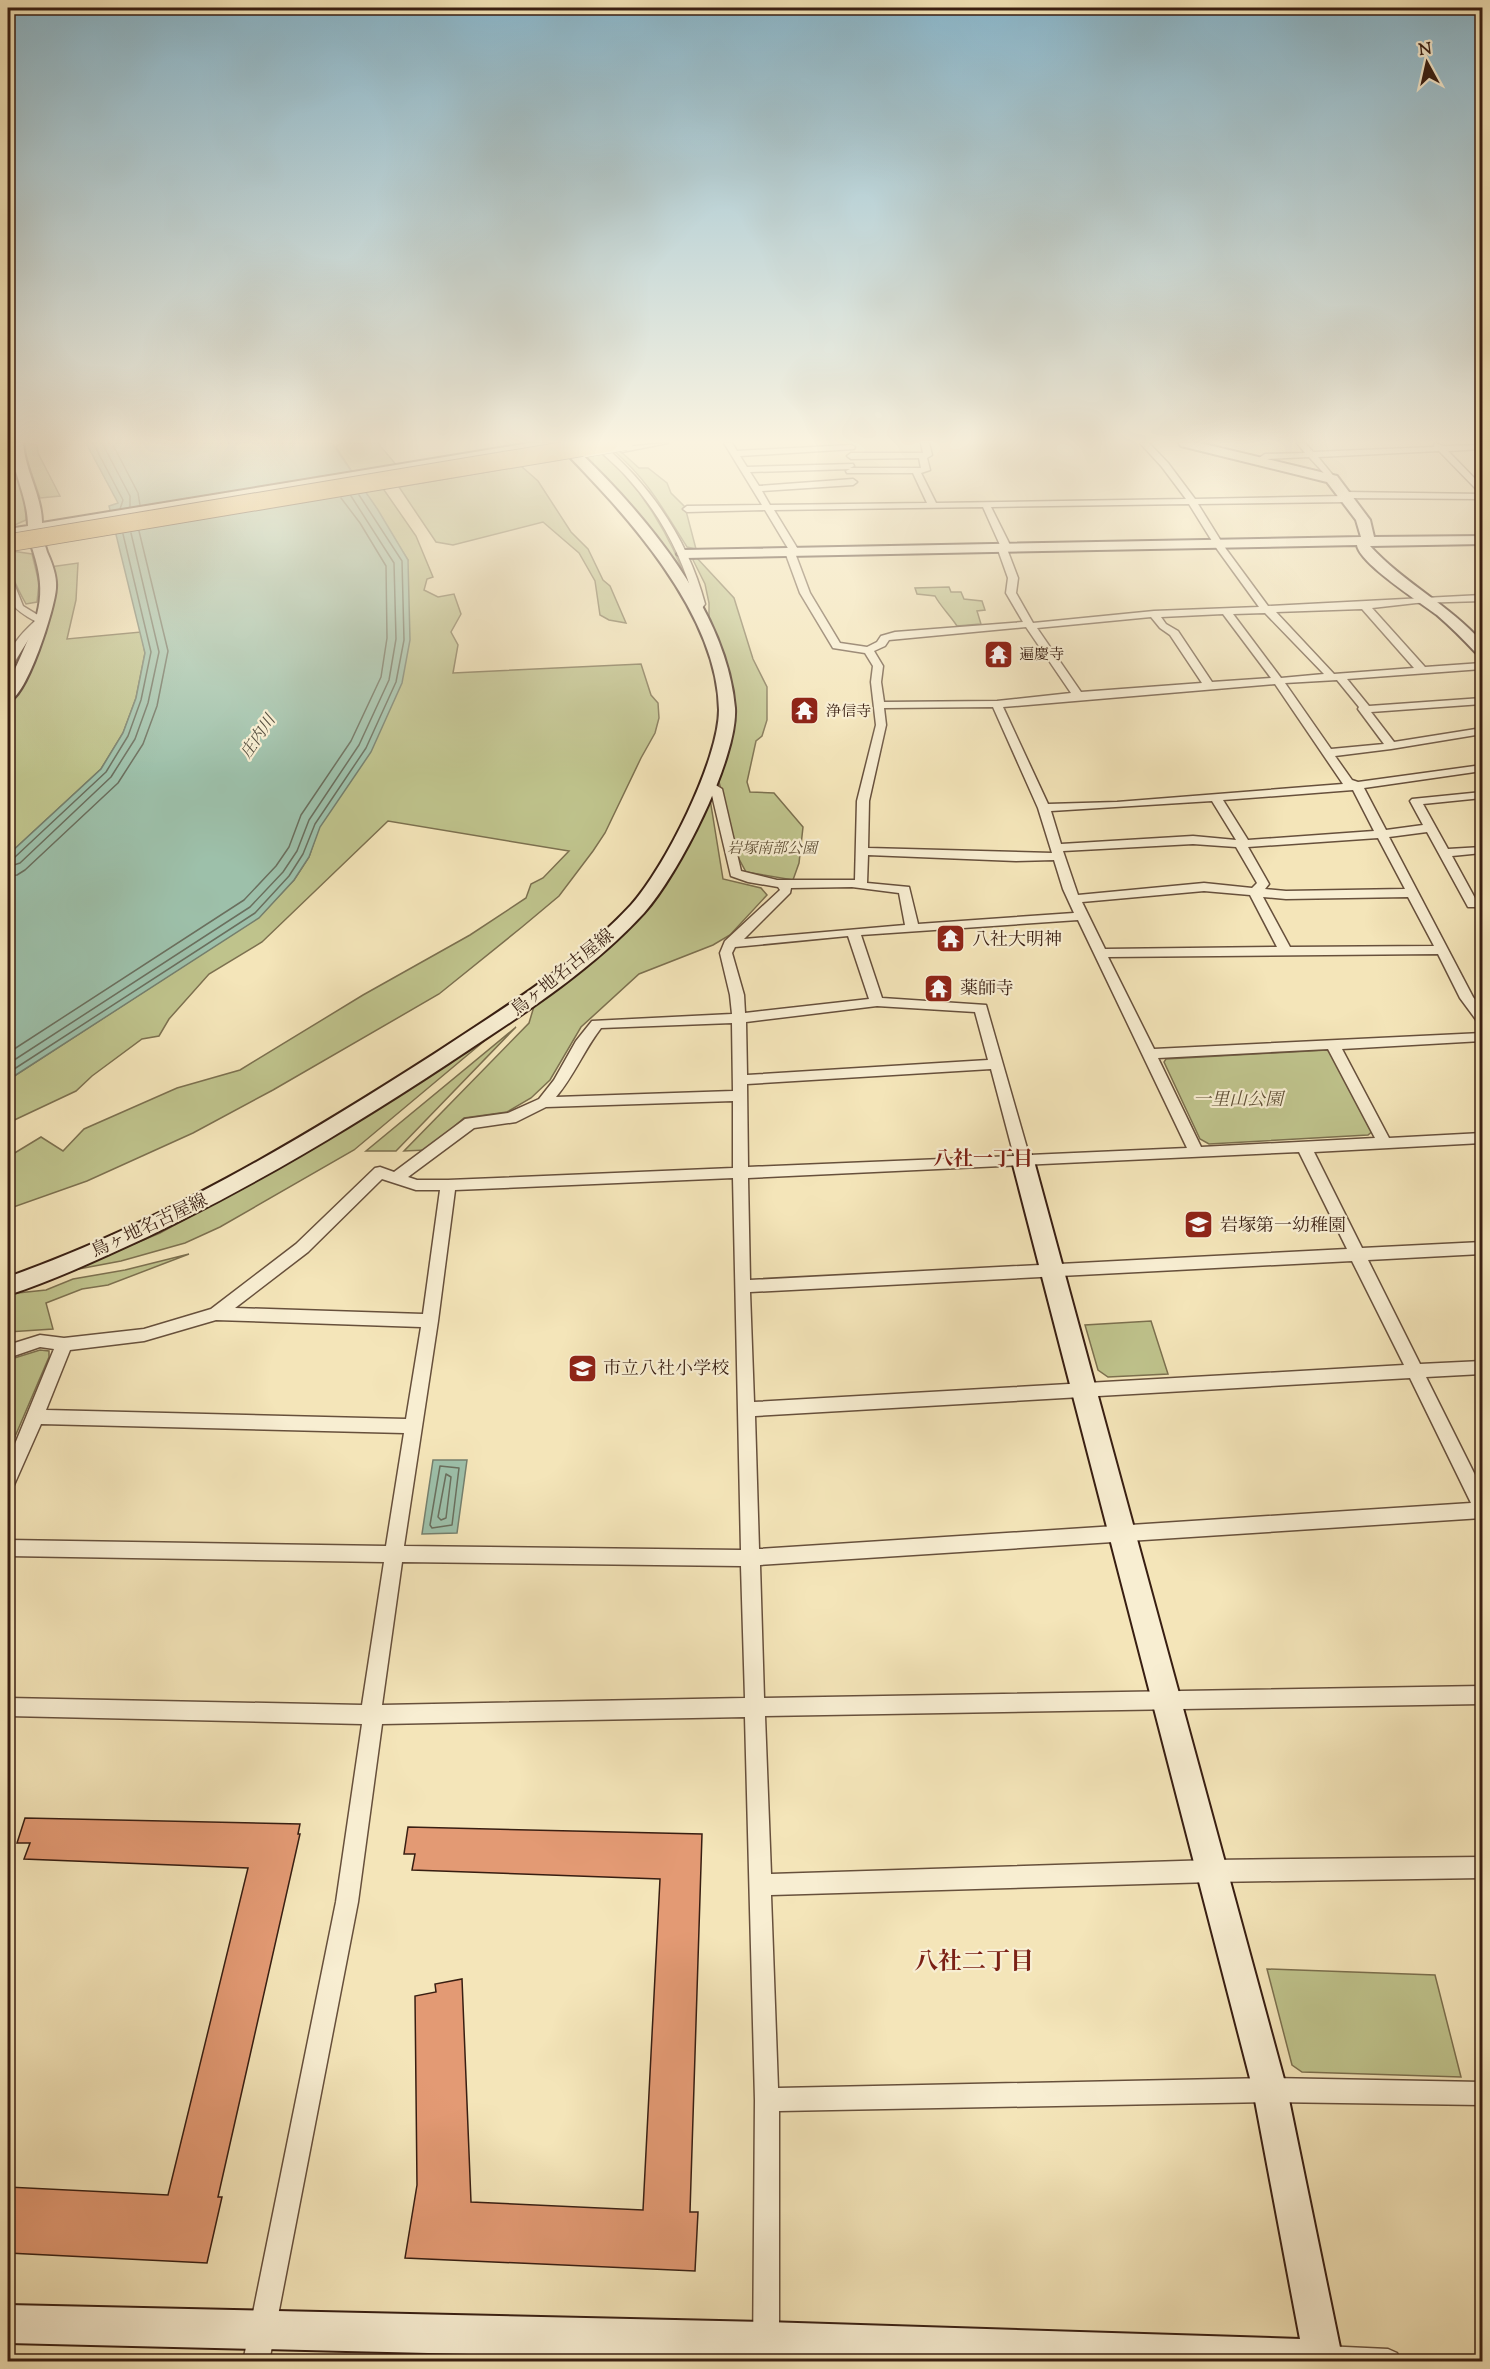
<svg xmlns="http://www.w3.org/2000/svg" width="1490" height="2369" font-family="'Sorts Mill Goudy','Noto Serif JP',serif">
<rect width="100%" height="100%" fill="#f4e5b9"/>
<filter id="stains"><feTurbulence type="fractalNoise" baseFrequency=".00333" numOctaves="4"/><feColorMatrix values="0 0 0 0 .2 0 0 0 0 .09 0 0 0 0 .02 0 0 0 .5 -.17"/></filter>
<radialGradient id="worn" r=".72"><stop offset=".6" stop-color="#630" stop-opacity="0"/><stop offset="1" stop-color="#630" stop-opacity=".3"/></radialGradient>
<g fill="#bfc38c" stroke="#7c704f" stroke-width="1.5">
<polygon points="25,443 37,445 38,453 60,496 40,498 26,457"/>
<polygon points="341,443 378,443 398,467 384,490 416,536 433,577 427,579 424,590 438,597 454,594 461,614 451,632 458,645 453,673 641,664 651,695 658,703 659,718 655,733 641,758 605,833 593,851 559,896 522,927 439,994 273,1090 193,1133 87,1181 8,1209 8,1157 41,1137 63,1151 84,1129 177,1088 240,1070 363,995 470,935 526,898 531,884 543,878 569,851 388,821 262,942 209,974 169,1019 159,1036 142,1039 92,1076 76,1091 8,1123 8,1080 259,917 294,880 309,857 408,560 336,447"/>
<path d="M613,450h6l20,18h9l19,15 4,10 14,14 11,42 -9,-2c-24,-38 -39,-67 -74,-97z"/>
<path d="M602,452c37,32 71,87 86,134l-72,-96 -30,-32 6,-4z"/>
<polygon points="521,466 538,481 571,532 588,549 603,580 610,586 626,623 609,620 600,615 595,581 579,553 543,522 453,545 436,542 399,487"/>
<polygon points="13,479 20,479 25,495 26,520 8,528 8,492"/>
<path d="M12,551l20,3 7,29 -2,19 -11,2c-9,-16 -18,-34 -18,-52z"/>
<polygon points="696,557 734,598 753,659 767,687 767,720 762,736 756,741 747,782 750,792 774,793 803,827 799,863 793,880 746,872 738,857 718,778 734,705 732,685 724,657 709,623 709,603 705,584 693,560"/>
<polygon points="78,563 76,600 67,639 141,632 145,653 136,698 123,733 101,769 8,855 8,708 44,638 50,567"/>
<path d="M949,587l2,5h10l3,7 18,2 3,9 -8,1 4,13 -24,2c-7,-11 -16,-19 -22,-30l-18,-2 -2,-6z"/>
<polygon points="710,799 723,879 761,888 767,895 730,935 713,945 639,974 581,1027 550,1080 531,1098 507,1112 464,1118 427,1150 404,1151 529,1023 535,1003 601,952"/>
<polygon points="507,1022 354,1150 220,1227 185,1243 121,1261 68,1271 160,1233 252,1182"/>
<polygon points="516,1027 396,1151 366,1151"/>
<polygon points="1327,1050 1335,1054 1374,1130 1368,1135 1209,1144 1200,1139 1164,1062 1166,1059"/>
<polygon points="189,1254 108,1285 82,1289 46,1303 53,1329 8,1332 8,1294 46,1290 73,1279 125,1270"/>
<polygon points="1151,1321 1168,1374 1108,1377 1098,1370 1085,1325"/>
<polygon points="40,1350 49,1351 49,1357 8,1453 8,1360"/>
<polygon points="1267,1969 1435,1975 1461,2077 1302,2072 1292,2065"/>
</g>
<g fill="#9dc0aa" stroke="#757f6d" stroke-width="1.5">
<polygon points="86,443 332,443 378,510 408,560 410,640 402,683 371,752 320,827 309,857 294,880 259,918 8,1080 8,855 101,769 123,733 136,698 145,653 109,506 118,503"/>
<polygon points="433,1460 467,1460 457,1533 422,1534"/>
</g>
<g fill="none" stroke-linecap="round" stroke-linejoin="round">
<g stroke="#6a6f5e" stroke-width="1.5">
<polyline points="93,443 123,500 120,509"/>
<polyline points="102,443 130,496 130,507"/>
<polyline points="112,443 138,493 140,505"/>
<polyline points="8,860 15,857 106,772 128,736 141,700 151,652 123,534"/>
<polyline points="8,867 20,863 111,777 135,739 148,703 159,652 131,533"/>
<polyline points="8,876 17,875 25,870 118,783 143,744 157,706 168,651 139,531"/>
<polyline points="8,1053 244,900 276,866 289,847 301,815 351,741 381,677 387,638 386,566 360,523 341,498"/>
<polyline points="8,1064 250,907 283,872 297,851 309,820 359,745 389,680 396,639 394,563 351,496"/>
<polyline points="8,1073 255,913 289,876 303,854 315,824 366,748 396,682 404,640 402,561 359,495"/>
<polygon points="440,1466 459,1468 452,1525 432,1528 430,1525"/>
<polygon points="446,1474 451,1477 446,1518 441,1520 438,1517"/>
</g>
</g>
<g fill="#e39a74" stroke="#381e12" stroke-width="1.5">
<polygon points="25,1818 300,1824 298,1834 300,1834 218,2197 222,2197 207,2263 8,2253 8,2187 168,2195 248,1868 24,1859 30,1843 17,1843"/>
<polygon points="408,1827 702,1834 690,2212 698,2212 695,2271 405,2258 417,2185 415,1996 436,1992 435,1984 462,1979 471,2202 643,2210 660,1879 412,1870 415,1854 404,1854"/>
</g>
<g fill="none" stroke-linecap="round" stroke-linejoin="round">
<defs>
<g id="street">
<path d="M592,443h9c50,43 87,97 104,161l-6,8 -8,-2 4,-6c-12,-48 -36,-92 -70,-129 -10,-11 -23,-21 -33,-32z"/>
<polygon points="610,443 619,443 624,447 668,443 622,452"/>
<path d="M724,443h8l5,8 114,-6 4,2 -1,2 -114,7 7,11 106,-3 1,2 -4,2h71l-2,-10 -68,1 -4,-3 4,-3h72l-2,-10h8l3,12 -5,3 3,12 -9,3 15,30 250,-4 -24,-32 -22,-24h9l19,20 27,36 148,-3v-3l3,-1 136,2v5l-130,-1v3l-3,1 -151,2 28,45 42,57 214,-11v6l-66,2 -44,5 53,59 57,-4v6l-135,10 22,27 113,-8v6l-111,8 23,30 88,-14v6l-91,15 -56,7 17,24 6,2 124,-17v6l-118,17 22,42 37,-5 -13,-24 2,-2 70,-7v6l-59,6 25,45 34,-2v6l-30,3 24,44 6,-1v8h-14l-41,-75 -38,5 84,160 9,12v13l-5,-1 -17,-23 -22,-44 -330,3 46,92 328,-16v8l-140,8 47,89 93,-5v10l-168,9 48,96 120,-6v12l-114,6 52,104 62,-3v13l-56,3 56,112v29l-722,47 4,133 718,-12v18l-717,12 6,158 441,-14 270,-3v21l-270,4 -441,13 7,193 492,-10 212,4v23l-212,-3 -491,9v251h-26l2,-262 -10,-383 -363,7 -24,178 -89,460h-26l93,-460 26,-178 -354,-8v-18l354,7 22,-143 -376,-6v-16l378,6 18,-113 -363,-9 -27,61 -6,3v-27l46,-112 -14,-2 -32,11v-13l32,-10 24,3 80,-9 67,-20 85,-65 79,-76 5,-1 14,5 71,-53 43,-6 31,-14 15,-19 22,-39 16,-20 140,-7 -2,-19 -10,-42 5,-12 55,-51 -2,-3 -30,-5 -17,-6 -20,-85 -8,-5v-4h8l11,7 19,82 36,9h78l2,-79 19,-76 -5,-43 2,-16 -8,-13 -32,-5 -33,-55 -15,-41 4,-2 -24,-40 -78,2 -4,-3 4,-3 75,-1zM850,469l-4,2 1,2h66l14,30 -157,2 -8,-14 91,-6 4,-3 -4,-3 -94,7 -9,-14zM1189,504l28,45 42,58 -105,4 -121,12 -17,-30 2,-15 -11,-29 4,-2 -20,-40zM983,507l17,38 -3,2 11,31 -2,15 17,29 -128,10 -14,4 -4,6 -10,5 -27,-4 -30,-50 -15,-40 4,-2 -25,-41zM1362,609l52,59 -80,6 -58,-62zM1265,613l59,61 -43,4 -48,-64zM1223,614l48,64 -59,4 -34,-51 -12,-7 -5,-7zM1151,617l9,11 10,7 32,48 -121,9 -44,-64zM1026,627l45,66 -74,8 -113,1 -3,-20 2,-16 -9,-15 11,-5 4,-6zM1337,680l22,27 -1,2 26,35 -53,5 -46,-66zM1275,684l68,100 -226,18 -69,2 -45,-97zM993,707l45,101 14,45 -184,-5 1,-47 17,-76 -2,-17zM1353,790l21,41 -126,9 -25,-40zM1212,801l24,39 -43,-4 -132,8 -10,-33zM1378,838l27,51 -119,2 -21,-2 4,-5 -21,-37zM1193,844l43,3 21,36 -5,5 -48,-5 -126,12 -15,-44zM868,855l148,6 38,-1 9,29 11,24 -156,11 -9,-37 -42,-4zM852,887l47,6 6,32 -161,14 46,-46 1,-5zM1204,891l46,4 27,52 -172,2 -23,-47zM1263,897l23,2 122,-2 26,49 -144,1zM1078,920l109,228 -158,7 -43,-150 -104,-7 -21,-63zM848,936l21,63 -124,14 -1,-18 -12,-42 3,-6zM877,1006l98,6 13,48 -241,15 -1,-53zM732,1023l1,68 -177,6c18,-21 28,-47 45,-69zM1328,1049l47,89 -174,9 -43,-89zM991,1069l23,87 -266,11 -1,-83zM733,1101v67l-285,12h-31l-9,-3 66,-49 42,-6 30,-15zM1299,1152l48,97 -597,31 -2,-102zM733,1178l8,372 -337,-4 34,-225 17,-131zM382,1179l34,11h24l-17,124 -188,-6 73,-56zM1352,1261l52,104 -650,37 -4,-110zM216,1320l205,7 -15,92 -360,-9 24,-60 74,-9zM1410,1378l61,125 -712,46 -4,-133zM402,1562l339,4 4,132 -363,7z"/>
<polygon points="1297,443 1305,443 1313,452 1434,447 1435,443 1443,446 1482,445 1482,449 1448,451 1482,486 1482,492 1479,492 1439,451 1318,457 1336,479 1332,482 1309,457 1267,459 1260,463 1256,460 1265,454 1305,453"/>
<polygon points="15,459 22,461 11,480 8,480 8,472"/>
<path d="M8,578l5,3 10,25 23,14 -16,17 -18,29 -4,1c-2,-18 14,-34 27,-46 -20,-11 -30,-19 -27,-43z"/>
<polygon points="1324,2346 1388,2349 1397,2353 1401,2362 1312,2362 1315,2350"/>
</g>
<g id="secondary">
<path d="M11,443h12c2,28 19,53 19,80l488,-80h40c70,65 157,166 165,265 3,51 -57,167 -91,205 -55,60 -127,105 -195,150 -109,72 -220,138 -339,191 -33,15 -67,30 -102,41v-18c151,-53 292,-137 426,-223 68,-45 141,-89 197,-149 33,-36 88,-145 88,-195 -1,-98 -96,-199 -161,-265l-550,92v-8l20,-3c0,-29 -16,-54 -17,-83z"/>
<path d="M1179,443h21l137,33 33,44 4,17 108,-1v8l-112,2c34,37 79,59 112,96v13l-5,-1c-13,-14 -26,-27 -40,-39 -17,-13 -78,-52 -80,-70l-673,13 -7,-4 7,-4 677,-13 -5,-17 -29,-38 -146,-36z"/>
<path d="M37,538c7,2 8,7 10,14 5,11 10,24 9,36 -1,20 -29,109 -48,114 -2,-17 5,-28 12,-44 21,-46 28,-67 10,-116z"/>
<polygon points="1023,1153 1031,1155 1034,1161 1287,2090 1343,2362 807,2362 8,2343 8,2305 766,2322 1300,2339 1253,2090 1012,1161 1015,1155"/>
</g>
</defs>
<use href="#street" stroke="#67503c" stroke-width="3"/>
<use href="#secondary" stroke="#381e12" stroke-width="4"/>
<use href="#street" fill="#f8eed2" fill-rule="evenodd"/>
<use href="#secondary" fill="#f8eed2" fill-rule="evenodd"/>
<defs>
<polyline id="secondary-bridge" points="586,450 626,443"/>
<polyline id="highway-bridge" points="8,543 609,443"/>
</defs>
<use href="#secondary-bridge" stroke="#381e12" stroke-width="15" stroke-linecap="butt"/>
<use href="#highway-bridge" stroke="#381e12" stroke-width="19" stroke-linecap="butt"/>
<use href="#secondary-bridge" stroke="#f8eed2" stroke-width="14"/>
<use href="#highway-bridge" stroke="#eac27c" stroke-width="17"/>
</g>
<linearGradient id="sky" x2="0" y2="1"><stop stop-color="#8ab9cf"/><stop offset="0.57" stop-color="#faf3e0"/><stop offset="1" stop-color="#faf3e0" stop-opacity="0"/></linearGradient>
<rect width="1490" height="775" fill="url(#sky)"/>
<defs>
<symbol id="temple-square" viewBox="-11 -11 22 22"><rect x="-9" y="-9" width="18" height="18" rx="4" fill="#8f2418" stroke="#f8eed2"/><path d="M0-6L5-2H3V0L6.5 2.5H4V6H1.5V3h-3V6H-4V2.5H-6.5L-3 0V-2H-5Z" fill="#fff"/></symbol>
<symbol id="school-square" viewBox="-11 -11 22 22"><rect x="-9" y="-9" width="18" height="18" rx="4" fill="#8f2418" stroke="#f8eed2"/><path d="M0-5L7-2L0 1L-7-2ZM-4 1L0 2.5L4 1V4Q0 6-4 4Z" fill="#fff"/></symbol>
</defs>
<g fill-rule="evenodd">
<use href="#temple-square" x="982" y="638" width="33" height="33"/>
<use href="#temple-square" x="788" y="694" width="33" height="33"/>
<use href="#temple-square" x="934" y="922" width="33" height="33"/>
<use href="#temple-square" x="922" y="972" width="33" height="33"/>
<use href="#school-square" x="1182" y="1208" width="33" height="33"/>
<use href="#school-square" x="566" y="1352" width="33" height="33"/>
</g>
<g text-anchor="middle" stroke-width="4.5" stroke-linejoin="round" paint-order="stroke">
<g font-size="15" fill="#381e12" stroke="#f8eed2" text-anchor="start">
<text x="1019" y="659">遍慶寺</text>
<text x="826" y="716">浄信寺</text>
</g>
<g font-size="15" font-style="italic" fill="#605037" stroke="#f8eed2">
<text x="772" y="853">岩塚南部公園</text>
</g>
<g font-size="16" font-style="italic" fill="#564f40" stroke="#f8eed2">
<text transform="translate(257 736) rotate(-56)" y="6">庄内川</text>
</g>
<g font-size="18" fill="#381e12" stroke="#f8eed2" text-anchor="start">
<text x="972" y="945">八社大明神</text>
<text x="960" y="994">薬師寺</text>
<text x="1220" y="1231">岩塚第一幼稚園</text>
<text x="603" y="1374">市立八社小学校</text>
</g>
<g font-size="18" fill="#381e12" stroke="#f8eed2">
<text transform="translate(562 972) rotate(-39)" y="6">鳥ヶ地名古屋線</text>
<text transform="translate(149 1225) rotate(-25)" y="6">鳥ヶ地名古屋線</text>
</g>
<g font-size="18" font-style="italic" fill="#605037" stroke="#f8eed2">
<text x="1238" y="1105">一里山公園</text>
</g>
<g font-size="20" font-weight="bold" fill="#7a1f14" stroke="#f8eed2">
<text x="983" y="1165">八社一丁目</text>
</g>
<g font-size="24" font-weight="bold" fill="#7a1f14" stroke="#f8eed2">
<text x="974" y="1969">八社二丁目</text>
</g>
</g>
<rect width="1490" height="2369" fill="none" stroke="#f4e5b9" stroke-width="30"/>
<rect x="9" y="9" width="1472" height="2351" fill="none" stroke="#381e12" stroke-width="3"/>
<rect x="15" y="15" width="1460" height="2339" fill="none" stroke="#381e12" stroke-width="1.5"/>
<g transform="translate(1427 63) rotate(352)" stroke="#f8eed2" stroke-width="4.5" paint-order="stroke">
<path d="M0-4.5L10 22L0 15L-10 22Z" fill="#381e12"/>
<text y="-9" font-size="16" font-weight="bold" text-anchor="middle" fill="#381e12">N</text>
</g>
<rect width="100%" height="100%" filter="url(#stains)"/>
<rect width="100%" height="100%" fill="url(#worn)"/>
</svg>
